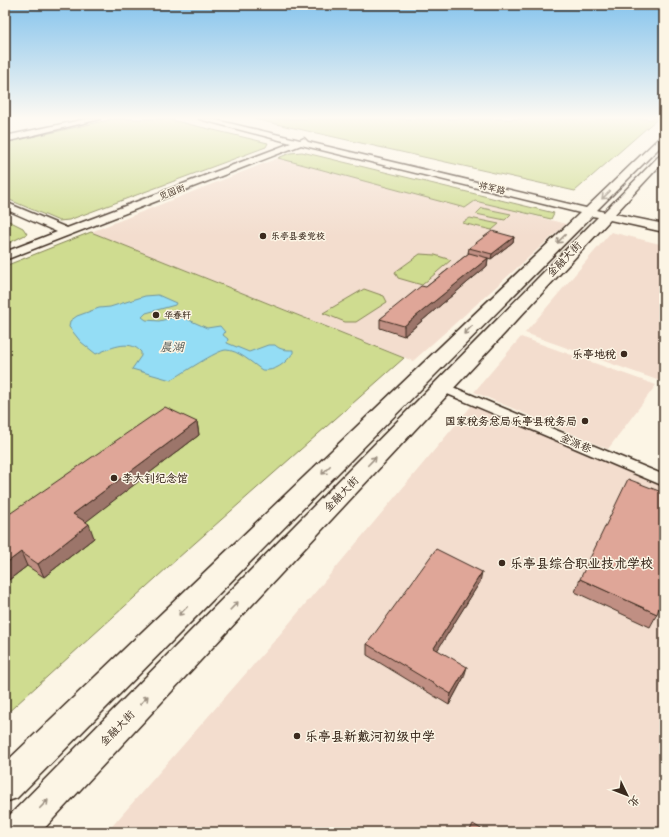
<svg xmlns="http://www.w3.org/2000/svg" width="669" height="837" font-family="Kalam,'LXGW WenKai TC',sans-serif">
<rect width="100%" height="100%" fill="#fcf5e5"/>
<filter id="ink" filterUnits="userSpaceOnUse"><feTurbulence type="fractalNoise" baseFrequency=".025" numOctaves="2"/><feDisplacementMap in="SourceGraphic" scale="8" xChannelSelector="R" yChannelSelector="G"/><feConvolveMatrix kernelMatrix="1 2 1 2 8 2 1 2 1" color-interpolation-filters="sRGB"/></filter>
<g filter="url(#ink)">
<g fill="#f3ddce">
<polygon points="278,158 465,208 475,201 566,224 413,361 91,232"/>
<polygon points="611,232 664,245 664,375 660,381 525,333"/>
<polygon points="521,337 656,385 608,449 474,392"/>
<polygon points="473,404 664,487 664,832 107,832 276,639"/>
</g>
<g fill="#cfdc90" stroke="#858357">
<polygon points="113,119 167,119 268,143 266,147 69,220 59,221 5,198 5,143"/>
<polygon points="254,119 657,119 575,191"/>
<polygon points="302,152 554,213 551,219 475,201 465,208 278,158 290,153"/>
<polygon points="482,208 511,214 505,220 476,214"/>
<polygon points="470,218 499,224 492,230 462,223"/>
<polygon points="5,219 23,228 27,234 5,245"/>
<polygon points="91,232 404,358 178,558 5,715 5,266"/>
<polygon points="420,254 435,255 451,260 422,285 398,278 395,272"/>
<polygon points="364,289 384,296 387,302 356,322 345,322 323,313"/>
</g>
<path fill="#94ddf5" stroke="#70959f" d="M158,295l18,8 -1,2 -29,8 -4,4 4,3 13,1 21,-5 27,12 13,-2 5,6 -2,3 5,4 -1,4 22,9 19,-7h7c5,5 11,5 18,5v3c-7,10 -18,19 -31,17 -10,-7 -24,-20 -36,-20 -9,0 -44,24 -55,30l-39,-11 9,-13v-4c-12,-14 -32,-3 -45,2l-15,-12 -12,-15 1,-6 7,-5 22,-8 11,-1 35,-11z"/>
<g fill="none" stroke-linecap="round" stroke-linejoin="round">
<defs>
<polygon id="street" points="443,383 664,475 664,486 438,390 436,387"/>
<g id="secondary">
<polygon points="86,119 100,119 5,142 5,136"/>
<polygon points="199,119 212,119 300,140 304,138 308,142 586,208 661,136 664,135 664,143 597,210 604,212 661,154 664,153 664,161 615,214 664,224 664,232 610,220 41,832 5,832 5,820 598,217 592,216 17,798 5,802 5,763 580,213 301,145 5,260 5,252 57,232 5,209 5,202 67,228 291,143"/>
</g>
</defs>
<use href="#street" stroke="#3b2a1e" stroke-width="3"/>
<use href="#secondary" stroke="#3b2a1e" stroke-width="3"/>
<use href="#street" fill="#fcf5e5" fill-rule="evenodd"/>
<use href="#secondary" fill="#fcf5e5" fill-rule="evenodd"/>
</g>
<g fill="#c08f83" stroke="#3b2a1e">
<polygon points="514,237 513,242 491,259 488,258 487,266 404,336 380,328 380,319 426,287 469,253 468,253 469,248"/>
<polygon points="197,422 199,435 85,522 94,538 44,577 27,566 5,583 5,517"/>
<polygon points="580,579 657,614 650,627 575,592"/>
<polygon points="480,582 437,650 464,677 449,705 367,655 367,644"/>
</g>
<g fill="#9c746a" stroke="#3b2a1e">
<polygon points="514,237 513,242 491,259 492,254"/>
<polygon points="488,258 487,266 404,336 404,326"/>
<polygon points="197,422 199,435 78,528 73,514"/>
<polygon points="89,524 94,538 44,577 38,564"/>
<polygon points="21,552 27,566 5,583 5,564"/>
<polygon points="482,572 480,582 432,659 434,648"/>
<polygon points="467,667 464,677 449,705 451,694"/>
</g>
<g fill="#dfa698" stroke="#3b2a1e">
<polygon points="492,231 514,237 492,254 469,248"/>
<polygon points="469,253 488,258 404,326 380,319 421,286 426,287"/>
<polygon points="165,407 197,422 73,514 89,524 38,564 21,552 5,564 5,517"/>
<polygon points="628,479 664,493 664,593 657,614 580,579"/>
<polygon points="436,549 482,572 434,648 467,667 451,694 367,644"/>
<polygon points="473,824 486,832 469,832"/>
</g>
<defs><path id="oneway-shaft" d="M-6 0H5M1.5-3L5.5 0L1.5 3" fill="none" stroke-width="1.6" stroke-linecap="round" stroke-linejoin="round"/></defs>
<g stroke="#9c9082">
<use href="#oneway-shaft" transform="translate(606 195) rotate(136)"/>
<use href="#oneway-shaft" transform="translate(561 239) rotate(135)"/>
<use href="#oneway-shaft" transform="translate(468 330) rotate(135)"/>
<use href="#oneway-shaft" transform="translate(372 461) rotate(-46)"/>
<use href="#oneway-shaft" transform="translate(326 470) rotate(135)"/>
<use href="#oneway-shaft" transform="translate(234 606) rotate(-46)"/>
<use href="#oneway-shaft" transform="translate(183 611) rotate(135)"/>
<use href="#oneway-shaft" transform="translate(144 700) rotate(-46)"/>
<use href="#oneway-shaft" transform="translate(44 804) rotate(-46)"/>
</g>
</g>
<linearGradient id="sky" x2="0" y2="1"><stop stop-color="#86c4ed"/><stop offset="0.5" stop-color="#fefaf3"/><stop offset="1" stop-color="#fefaf3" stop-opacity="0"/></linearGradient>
<rect width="669" height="236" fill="url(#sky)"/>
<g fill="#3b2a1e" stroke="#fcf5e5" stroke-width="1.5">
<circle cx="263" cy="236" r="4"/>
<circle cx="156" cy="315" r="4"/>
<circle cx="624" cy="354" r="4"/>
<circle cx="585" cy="421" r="4"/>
<circle cx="114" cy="478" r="4"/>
<circle cx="502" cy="563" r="4"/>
<circle cx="297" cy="736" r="4"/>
</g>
<g text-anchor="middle" stroke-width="3" stroke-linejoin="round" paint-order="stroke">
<g font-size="9" fill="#3b2a1e" stroke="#fcf5e5">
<text transform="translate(492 188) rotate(14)" y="3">将军路</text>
<text transform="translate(172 192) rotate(-21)" y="3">觅园街</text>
</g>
<g font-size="9" font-weight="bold" fill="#3b2a1e" stroke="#fcf5e5" text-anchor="start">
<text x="271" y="239">乐亭县委党校</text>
<text x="164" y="318">华春轩</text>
</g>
<g font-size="11" fill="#3b2a1e" stroke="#fcf5e5">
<text transform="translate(564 259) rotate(-46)" y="4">金融大街</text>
<text transform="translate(576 443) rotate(23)" y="4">金源巷</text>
<text transform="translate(341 494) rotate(-46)" y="4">金融大街</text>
<text transform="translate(117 728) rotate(-46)" y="4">金融大街</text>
</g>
<g font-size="11" font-weight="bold" fill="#3b2a1e" stroke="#fcf5e5" text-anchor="end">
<text x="616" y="358">乐亭地税</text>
<text x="577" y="425">国家税务总局乐亭县税务局</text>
<text x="122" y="482" text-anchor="start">李大钊纪念馆</text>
</g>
<g font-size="12" font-style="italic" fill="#515754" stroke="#fcf5e5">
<text x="172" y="351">晨湖</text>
</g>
<g font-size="13" font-weight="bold" fill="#3b2a1e" stroke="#fcf5e5" text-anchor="start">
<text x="510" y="568">乐亭县综合职业技术学校</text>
<text x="305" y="741">乐亭县新戴河初级中学</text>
</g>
</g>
<rect width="669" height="837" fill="none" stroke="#fcf5e5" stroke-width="20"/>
<rect x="10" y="10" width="649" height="817" fill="none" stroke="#3b2a1e" stroke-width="1.5" filter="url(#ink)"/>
<g transform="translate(627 795) rotate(133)" stroke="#fcf5e5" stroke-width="3" paint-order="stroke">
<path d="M0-3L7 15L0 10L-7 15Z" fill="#3b2a1e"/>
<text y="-6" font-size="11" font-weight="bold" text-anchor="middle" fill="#3b2a1e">北</text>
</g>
</svg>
